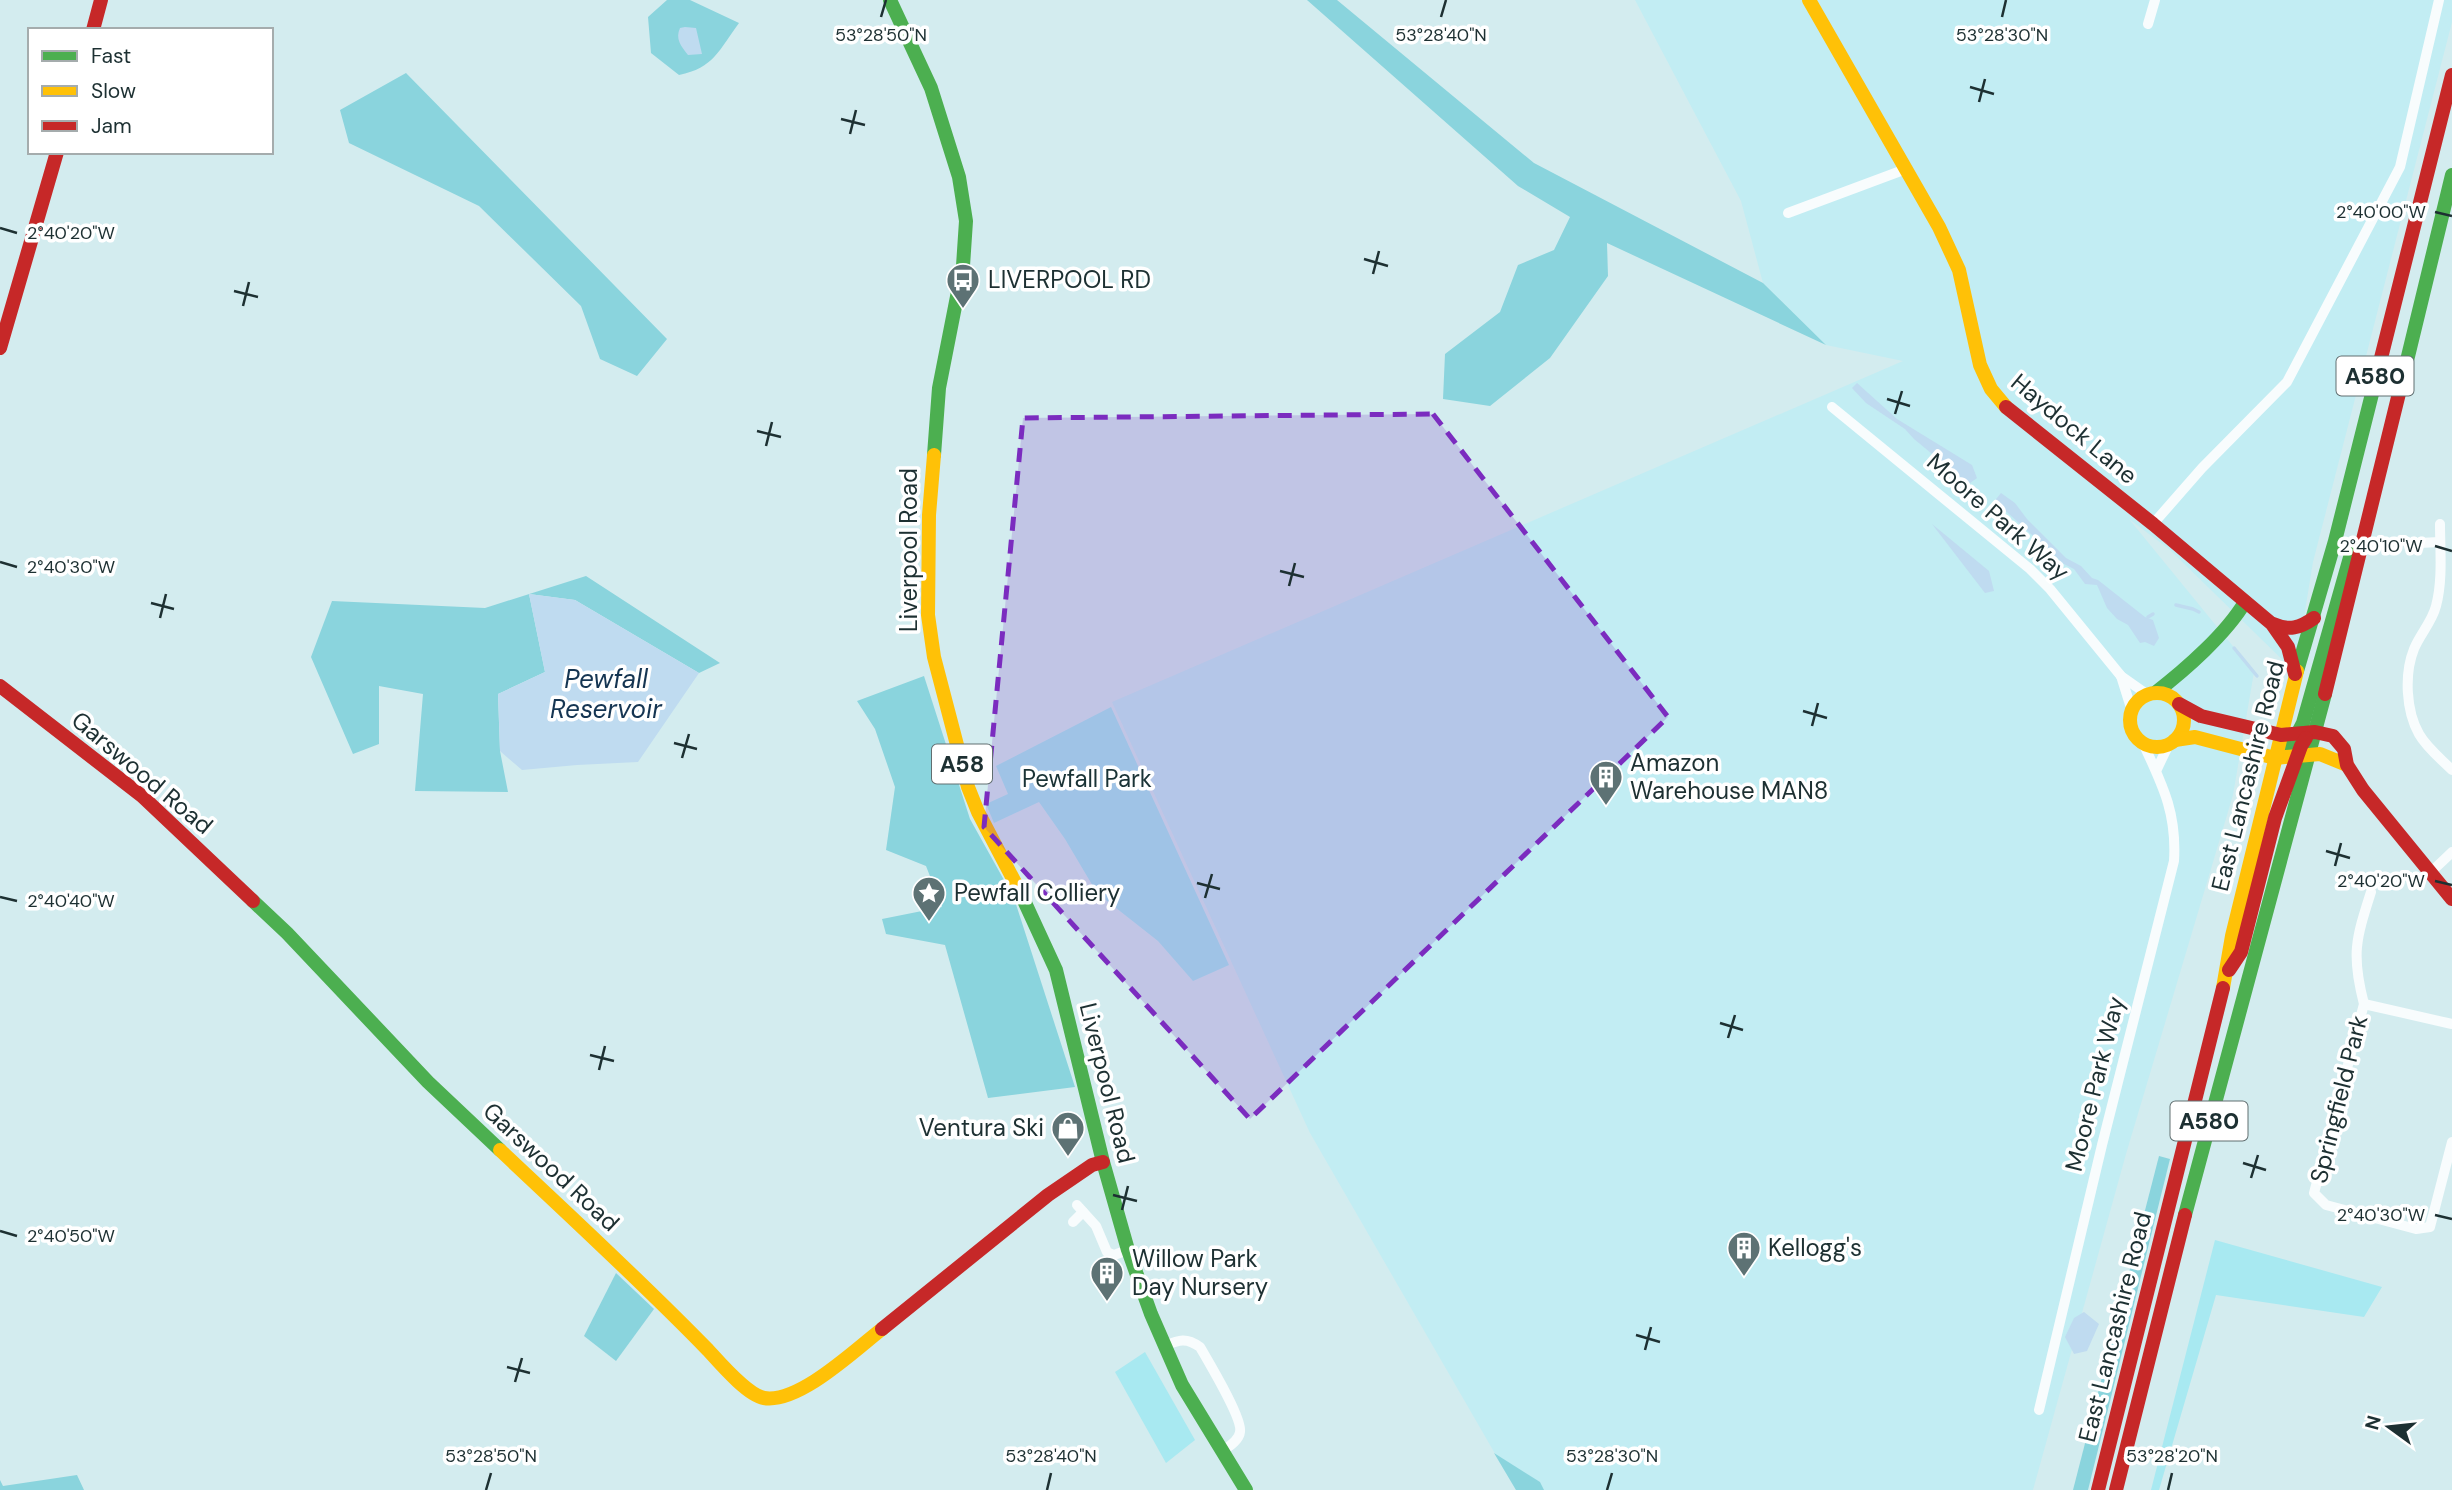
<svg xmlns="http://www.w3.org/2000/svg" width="2452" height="1490" font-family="'DM Sans',sans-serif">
<rect width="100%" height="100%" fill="#d3ecef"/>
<polygon fill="#c2edf3" points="1635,0 2452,0 2452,22 2313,562 2295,672 2169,549 2129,519 2254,672 2233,795 2126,1154 2033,1490 1516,1490 1310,1133 1112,702 1903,361 1826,345 1763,283 1741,201"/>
<g fill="#a8e9f1">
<polygon points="1111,707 1229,965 1193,981 1158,941 1097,893 1065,839 1039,802 994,823 986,804 1008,794 996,766"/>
<polygon points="2215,1240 2382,1287 2364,1317 2216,1295 2159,1490 2151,1490"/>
<polygon points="1145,1352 1195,1440 1166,1463 1115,1372"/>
</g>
<g fill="#8ad4dd">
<path d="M667,0h23l49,23c-20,27 -25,45 -60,52l-28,-22 -3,-36z"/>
<polygon points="1307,0 1337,0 1534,163 1763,283 1826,345 1607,243 1608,276 1550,358 1490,406 1443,399 1445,354 1500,312 1518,265 1554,250 1570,217 1518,186"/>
<polygon points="406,73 667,339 637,376 600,359 581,306 479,206 349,143 340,110"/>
<polygon points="586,576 720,663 699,673 575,600 529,594 545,672 498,694 500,751 508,792 415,791 423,694 379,686 379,744 353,754 311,657 332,601 485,608"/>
<polygon points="924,676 970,819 1014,898 1075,1087 988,1098 945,945 886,934 882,919 942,907 926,866 886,850 895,787 875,729 857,701"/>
<polygon points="2159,1156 2170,1159 2088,1490 2073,1490"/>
<polygon points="616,1273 654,1309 616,1361 584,1336"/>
<polygon points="1494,1453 1540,1482 1544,1490 1516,1490"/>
<polygon points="77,1475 84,1490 0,1490 0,1480 3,1486"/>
</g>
<g fill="#bfdbf0">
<path d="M685,27l11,1 6,26 -14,1c-7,-9 -13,-16 -8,-27z"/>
<polygon points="1857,383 1897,419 1972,465 1977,478 1970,483 1965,481 1914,439 1905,429 1866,403 1852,388"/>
<polygon points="2001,493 2015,503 2027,519 2066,558 2081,566 2092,578 2098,580 2145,617 2153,620 2159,638 2154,646 2145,642 2140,643 2128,625 2117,619 2107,608 2097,585 2085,584 2074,569 2064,564 1998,504 1996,499"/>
<polygon points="1932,524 1989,571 1994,591 1985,593"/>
<polygon points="529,594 575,600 699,673 638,762 577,765 522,770 500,751 498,694 545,672"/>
<polygon points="2084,1312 2099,1324 2087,1351 2074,1354 2065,1337 2074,1318"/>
</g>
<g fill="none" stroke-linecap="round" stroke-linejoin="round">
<g stroke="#bfdbf0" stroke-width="3.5">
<polyline points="2176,605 2193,609 2199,612"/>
<polyline points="2148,617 2153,614"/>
<polyline points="2234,648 2257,676"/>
</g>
<g stroke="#f8fcfd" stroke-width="10">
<polyline points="2148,24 2155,0"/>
<polyline points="1788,213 1906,169"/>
<polyline points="1832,407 2030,569 2050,589 2121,676 2148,695"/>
<polyline points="2153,524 2202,468 2287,382 2400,167 2439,0"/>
<path d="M2440,524c0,26 3,56 -4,82 -4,16 -16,28 -22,43 -10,25 -8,62 5,85 8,14 22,25 33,36"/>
<polyline points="2419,543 2440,542"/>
<polyline points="2121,676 2132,711"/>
<polyline points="2157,769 2169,744"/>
<polyline points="2430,873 2452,852"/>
<path d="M2371,892c-15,47 -20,62 -7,112l-50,189 12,12 90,24 14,-2 22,-85"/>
<polyline points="2364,1004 2452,1024"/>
<polyline points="1077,1205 1096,1226 1107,1252 1114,1255 1128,1250"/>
<polyline points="1073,1222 1083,1212"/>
<path d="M1164,1346c15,-6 22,-9 36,1 8,14 43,72 40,85 -1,9 -12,15 -19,20"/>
<path d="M2039,1410l63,-265 72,-284c3,-49 -12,-77 -32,-120"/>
</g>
<g stroke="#4caf50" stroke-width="14">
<polyline points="890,0 931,88 959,177 966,221 963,266 939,388 934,455"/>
<polyline points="2403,377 2452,175"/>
<polyline points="2297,671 2335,541 2377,374"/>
<path d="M2155,693c30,-23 71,-59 90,-91"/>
<polyline points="2275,758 2289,750 2303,723 2351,554"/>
<polyline points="1020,892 1056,970 1103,1162 1128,1250 1151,1314 1182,1385 1246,1490"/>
<polyline points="253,901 287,933 428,1082 500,1150"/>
<polyline points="2185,1215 2325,694"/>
</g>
<g stroke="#ffc107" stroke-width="14">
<polyline points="1809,0 1939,227 1959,270 1980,365 1991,389 2006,407"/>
<polyline points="934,455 929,515 928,615 934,657 968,787 978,812 1020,892"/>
<circle cx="2157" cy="720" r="27"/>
<polyline points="2175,740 2195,737 2275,758 2320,754 2347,765"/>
<polyline points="2223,988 2232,936 2297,671"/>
<path d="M500,1150c70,66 141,131 208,200 12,13 39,45 56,48 35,6 92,-49 118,-69"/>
</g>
<g stroke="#c62828" stroke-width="14">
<polyline points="93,30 101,0"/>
<polyline points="0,348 57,152"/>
<polyline points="2377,374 2452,75"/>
<polyline points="2006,407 2153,524 2272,624 2288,647 2295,674"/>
<path d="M2273,624c16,7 27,4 41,-6"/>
<polyline points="0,686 142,796 253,901"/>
<polyline points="2325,694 2403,377"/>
<polyline points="2179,704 2201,716 2281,735 2315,732 2333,736 2344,749 2347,765 2363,790 2452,899"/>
<polyline points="2229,970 2241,952 2275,818 2301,746 2306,738"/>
<polyline points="882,1329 1048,1195 1092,1165 1103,1162"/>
<polyline points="2098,1490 2223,988"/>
<polyline points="2116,1490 2185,1215"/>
</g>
</g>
<path fill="#7b2cbf" fill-opacity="0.2" stroke="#7b2cbf" stroke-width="5" stroke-dasharray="14 9" stroke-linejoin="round" d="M1433,414l235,303 -418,402 -266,-292 39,-409z"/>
<path fill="none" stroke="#1d3032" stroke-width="2.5" d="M881,17l5,-17M1441,17l5,-17M2002,17l4,-17M1970,87l24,7M1979,102l6,-23M841,119l24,6M850,134l6,-24M2435,212l17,4M0,228l17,5M1364,259l24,7M1373,274l6,-23M234,291l24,6M243,306l6,-24M1887,399l23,7M1895,414l7,-23M757,431l24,6M766,446l6,-24M2435,546l17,5M0,562l17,5M1280,571l24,6M1289,586l6,-23M151,603l23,6M160,618l6,-24M1803,711l24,7M1812,726l6,-23M674,743l23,6M682,758l7,-24M2326,851l24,7M2335,866l6,-23M2435,881l17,4M1197,883l23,6M0,897l17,4M1205,898l7,-24M1720,1023l23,7M1728,1038l7,-23M590,1055l24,6M599,1070l6,-24M2243,1163l23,7M2251,1178l7,-23M1113,1195l24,6M1122,1210l6,-24M2435,1215l17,4M0,1231l17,5M1636,1335l24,7M1645,1350l6,-23M507,1367l23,6M515,1382l7,-24M486,1490l5,-17M1047,1490l4,-17M1607,1490l5,-17M2168,1490l4,-17"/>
<defs>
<symbol id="bus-pin" viewBox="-11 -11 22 30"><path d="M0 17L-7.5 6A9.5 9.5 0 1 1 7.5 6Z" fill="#5d7274" stroke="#fff"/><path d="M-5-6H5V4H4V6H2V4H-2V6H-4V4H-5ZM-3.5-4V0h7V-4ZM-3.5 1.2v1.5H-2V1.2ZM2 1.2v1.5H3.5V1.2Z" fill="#fff"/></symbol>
<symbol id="building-pin" viewBox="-11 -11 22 30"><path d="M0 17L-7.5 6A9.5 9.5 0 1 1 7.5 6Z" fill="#5d7274" stroke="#fff"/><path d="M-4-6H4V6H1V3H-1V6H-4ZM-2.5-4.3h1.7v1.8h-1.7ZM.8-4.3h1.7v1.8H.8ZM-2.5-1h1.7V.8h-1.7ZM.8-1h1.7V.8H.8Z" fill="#fff"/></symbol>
<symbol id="sight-pin" viewBox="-11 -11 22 30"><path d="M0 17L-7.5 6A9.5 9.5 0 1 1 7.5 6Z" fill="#5d7274" stroke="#fff"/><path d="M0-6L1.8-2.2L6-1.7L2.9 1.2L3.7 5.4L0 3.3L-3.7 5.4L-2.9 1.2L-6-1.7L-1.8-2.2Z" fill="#fff"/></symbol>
<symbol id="shop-pin" viewBox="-11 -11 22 30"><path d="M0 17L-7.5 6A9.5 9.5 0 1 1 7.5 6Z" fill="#5d7274" stroke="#fff"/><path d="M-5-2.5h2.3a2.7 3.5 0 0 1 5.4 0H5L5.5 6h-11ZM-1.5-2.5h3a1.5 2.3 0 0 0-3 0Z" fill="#fff"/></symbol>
</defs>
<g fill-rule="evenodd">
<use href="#bus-pin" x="944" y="261" width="38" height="52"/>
<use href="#building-pin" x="1587" y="758" width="38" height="52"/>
<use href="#sight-pin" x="910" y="874" width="38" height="52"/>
<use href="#shop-pin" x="1049" y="1109" width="38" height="52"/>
<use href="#building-pin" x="1725" y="1229" width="38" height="52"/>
<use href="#building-pin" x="1088" y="1254" width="38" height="52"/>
</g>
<g text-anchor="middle" stroke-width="7" stroke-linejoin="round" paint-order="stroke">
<g fill="#fff" stroke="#616e70" stroke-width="2">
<rect x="2336.5" y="356.5" width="77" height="39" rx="5"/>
<rect x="932" y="744.5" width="60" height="39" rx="5"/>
<rect x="2170.5" y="1101.5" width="77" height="39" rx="5"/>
</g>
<g font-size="23" font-weight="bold" fill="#1d3032">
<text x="2375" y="384">A580</text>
<text x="962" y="772">A58</text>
<text x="2209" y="1129">A580</text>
</g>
<g font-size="24" fill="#1d3032" stroke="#fff" text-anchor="start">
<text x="988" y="288">LIVERPOOL RD</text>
<text x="1630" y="771">Amazon<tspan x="1630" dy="28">Warehouse MAN8</tspan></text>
<text x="954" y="901">Pewfall Colliery</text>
<text x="1044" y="1136" text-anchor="end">Ventura Ski</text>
<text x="1768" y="1256">Kellogg's</text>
<text x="1132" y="1267">Willow Park<tspan x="1132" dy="28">Day Nursery</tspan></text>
</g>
<g font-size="24" fill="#1d3032" stroke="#fff">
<text transform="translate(2074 429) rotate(40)" y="8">Haydock Lane</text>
<text transform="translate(1998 517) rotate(41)" y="8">Moore Park Way</text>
<text transform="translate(909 550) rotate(-90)" y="8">Liverpool Road</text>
<text transform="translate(142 773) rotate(40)" y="8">Garswood Road</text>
<text transform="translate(2248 776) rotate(-76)" y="8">East Lancashire Road</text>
<text transform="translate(1107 1083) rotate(76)" y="8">Liverpool Road</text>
<text transform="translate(2095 1084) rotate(-76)" y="8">Moore Park Way</text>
<text transform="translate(2339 1099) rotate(-76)" y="8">Springfield Park</text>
<text transform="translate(551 1167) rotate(43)" y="8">Garswood Road</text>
<text transform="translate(2115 1327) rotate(-76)" y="8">East Lancashire Road</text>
</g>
<g font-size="24" fill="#1a3336" stroke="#fff">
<text x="1087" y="787">Pewfall Park</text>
</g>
<g font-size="26" font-style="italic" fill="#153552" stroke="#fff">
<text x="606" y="688">Pewfall<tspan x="606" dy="30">Reservoir</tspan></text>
</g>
</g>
<g font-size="18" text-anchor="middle" fill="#1d3032" stroke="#fff" stroke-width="7" stroke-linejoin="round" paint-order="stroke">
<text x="881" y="41">53°28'50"N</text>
<text x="1441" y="41">53°28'40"N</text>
<text x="2002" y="41">53°28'30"N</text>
<text x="2381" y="218">2°40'00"W</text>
<text x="71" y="239">2°40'20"W</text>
<text x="2381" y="552">2°40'10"W</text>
<text x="71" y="573">2°40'30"W</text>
<text x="2381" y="887">2°40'20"W</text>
<text x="71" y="907">2°40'40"W</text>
<text x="2381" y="1221">2°40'30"W</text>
<text x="71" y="1242">2°40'50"W</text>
<text x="491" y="1462">53°28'50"N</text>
<text x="1051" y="1462">53°28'40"N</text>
<text x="1612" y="1462">53°28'30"N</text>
<text x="2172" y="1462">53°28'20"N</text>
</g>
<rect x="28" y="28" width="245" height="126" fill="#ffffff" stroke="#a5acad" stroke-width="2"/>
<rect x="42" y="51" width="35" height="10" fill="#4caf50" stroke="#a5acad" stroke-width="2"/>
<text x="91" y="63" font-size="21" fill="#1d3032">Fast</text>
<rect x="42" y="86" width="35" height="10" fill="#ffc107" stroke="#a5acad" stroke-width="2"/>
<text x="91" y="98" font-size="21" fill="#1d3032">Slow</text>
<rect x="42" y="121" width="35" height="10" fill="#c62828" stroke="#a5acad" stroke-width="2"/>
<text x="91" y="133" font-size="21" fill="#1d3032">Jam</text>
<g transform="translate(2389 1427) rotate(285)" stroke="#ffffff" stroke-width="5" paint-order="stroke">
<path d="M0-5L12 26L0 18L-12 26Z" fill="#1d3032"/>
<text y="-10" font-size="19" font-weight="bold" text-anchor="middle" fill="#1d3032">N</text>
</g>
</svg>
